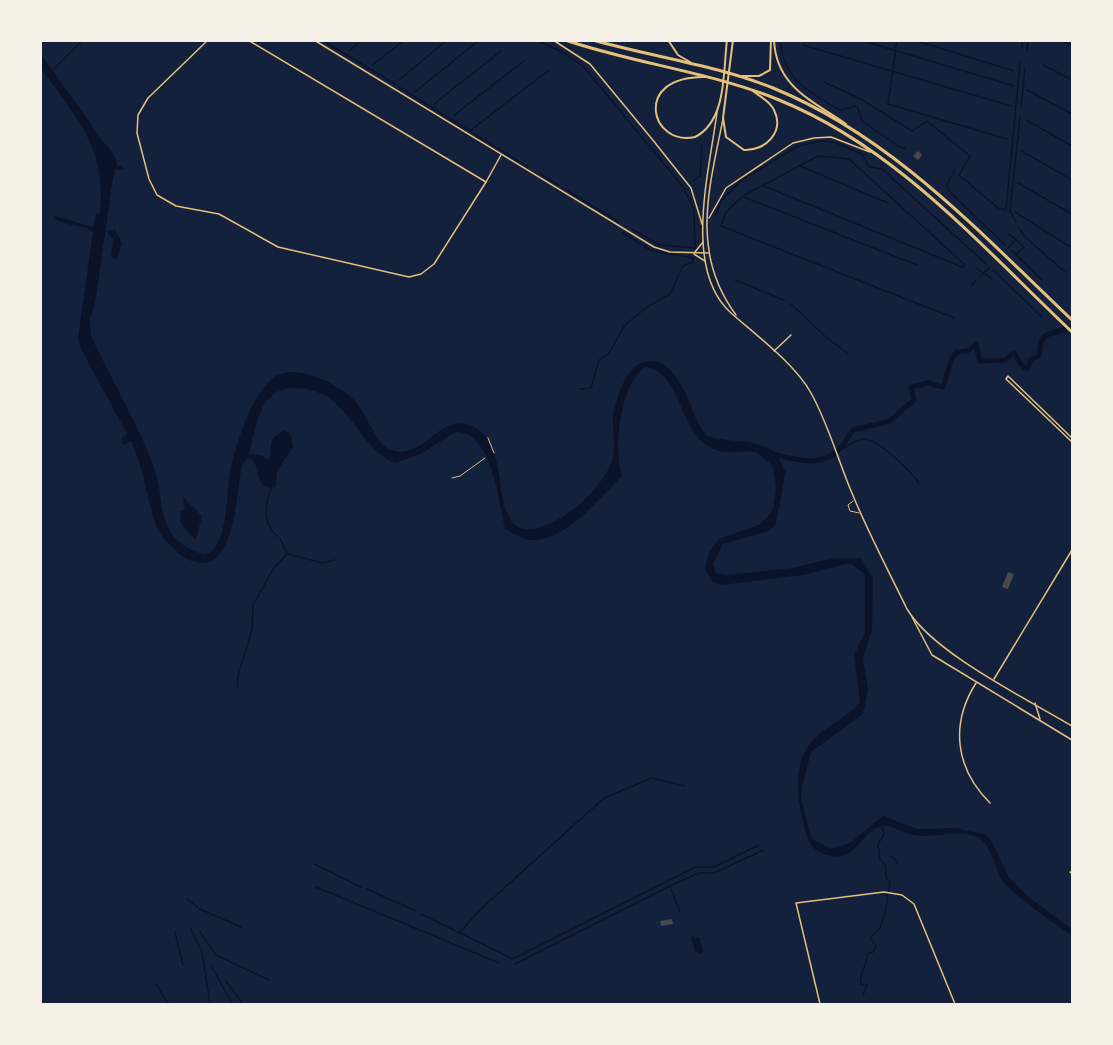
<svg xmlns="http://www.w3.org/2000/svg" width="1113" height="1045" font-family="'PT Serif',serif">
<rect width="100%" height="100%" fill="#14213d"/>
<g fill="#0b132b">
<path d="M40,53l52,72c6,16 25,25 25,41h5l2,4 -9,-1 -2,9 -18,126 -5,15 1,17c21,46 49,89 65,138 6,18 4,46 17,62 8,9 20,15 32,19 24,-8 21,-63 25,-83 5,-26 23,-83 46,-96 21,-12 58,6 75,21 12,10 25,45 36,51 34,19 54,-42 89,-20 29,18 20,69 34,91 6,10 18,12 28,9 28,-8 58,-35 71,-60 10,-19 1,-40 5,-58 4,-16 13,-44 30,-48 10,-2 18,0 25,7 19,18 22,47 38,67 21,7 47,2 66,15 8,6 7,14 13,20l-10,52 -7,8 -46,13 -10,19 3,10 11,2 65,-7 42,-10h27l12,20 -1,53 -9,27 5,32 -5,24 -52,38 -9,35 -1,12 11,40 19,10 19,-6 33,-27 34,13 39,-1 27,6 7,4 19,40 21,20 42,31v6c-14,-8 -58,-40 -68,-52 -10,-13 -11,-39 -27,-46 -20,-8 -42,2 -63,-2 -10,-1 -21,-10 -30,-9 -23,1 -26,39 -57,29 -19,-6 -20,-17 -24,-34 -7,-26 -10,-61 11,-82 14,-15 33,-21 46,-37l-6,-47 11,-22v-59l-15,-11 -47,12 -81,10 -9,-2 -8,-14 4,-17 10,-13 42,-15 12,-14 3,-22 -3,-22 -16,-14c-12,-2 -27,2 -38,-1 -42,-12 -35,-80 -74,-84 -25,17 -32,82 -23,109 -21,21 -58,67 -91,64 -8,0 -19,-8 -26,-11 -6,-27 -13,-99 -50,-97l-34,22 -26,9c-40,-16 -45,-75 -101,-75 -35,0 -38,39 -45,66l11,1 9,5c5,-13 -4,-21 15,-29l6,2 3,14 -16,24 -1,16c-18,5 -17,-14 -22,-26l-6,-3 -6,7c-6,27 -6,118 -55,94 -11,-6 -27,-22 -31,-34 -10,-28 -12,-57 -25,-84l-8,4 -2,-6 6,-5 -47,-87 -2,-9 15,-106c-12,-9 -24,-4 -40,-14l2,-2 38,11 3,-13 4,-1c7,-66 -24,-95 -59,-145z"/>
<polygon points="115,229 122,243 116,260 111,257 113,239 107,231"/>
<path d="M183,497l19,19 -6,24c-9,-9 -19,-16 -15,-29l4,-1z"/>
<polygon points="693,936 699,938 703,949 702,955 695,951 691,938"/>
</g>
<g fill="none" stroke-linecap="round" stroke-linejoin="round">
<g stroke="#0b132b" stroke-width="1.5">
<polyline points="322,40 395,84"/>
<polyline points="536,40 564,53 583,66 683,187 694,210 695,248"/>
<path d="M780,40c4,41 29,52 60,70l17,-4 5,15 36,25 7,2"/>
<polyline points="860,40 1014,86"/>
<polyline points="897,40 888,104 1007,139"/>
<polyline points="914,40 1014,71"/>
<polyline points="1062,40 1072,46"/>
<polyline points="803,45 1011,106"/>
<polyline points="1022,47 1023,40"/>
<polyline points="1027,50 1028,40"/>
<polyline points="349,51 362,40"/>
<polyline points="373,65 404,40"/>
<polyline points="1043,65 1072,80"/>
<polyline points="55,68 83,40"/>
<polyline points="399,80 447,40"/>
<polyline points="824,82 861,99 912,131 927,121 970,156 959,175 998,208 1006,210 1020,63"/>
<polyline points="399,87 528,167"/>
<polyline points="1027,90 1072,114"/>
<polyline points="415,92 478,41"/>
<polyline points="434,104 501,51"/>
<polyline points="1021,108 1025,68"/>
<polyline points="454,115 524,61"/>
<polyline points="1026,120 1072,146"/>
<polyline points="471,130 549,70"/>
<polyline points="1022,151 1072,180"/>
<polyline points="800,166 888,203"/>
<polyline points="955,170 947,185 949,191 1005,245"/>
<polyline points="539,173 558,185"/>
<polyline points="693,181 700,176 702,145"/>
<polyline points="1018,183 1072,214"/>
<polyline points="764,186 962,267"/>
<polyline points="568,191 617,221"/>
<polyline points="744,197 917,265"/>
<polyline points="1015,212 1072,248"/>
<polyline points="716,214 722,199 742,180 798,146 822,141 837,143 863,155 869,167 882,169 986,264"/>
<polyline points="1016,222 1010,211 1020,117"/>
<polyline points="1018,227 1025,237 1065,272"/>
<polyline points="632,229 660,245 695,248"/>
<polyline points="1008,233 1024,247 1016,255"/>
<polyline points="1007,249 1017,238"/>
<polyline points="1012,251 1042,280"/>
<polyline points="976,268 992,279"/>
<polyline points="994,271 1041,316"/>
<polyline points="980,277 990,267"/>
<polyline points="735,280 784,300"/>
<polyline points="972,285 976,280"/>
<polyline points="791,304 827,338 848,353"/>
<polyline points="954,318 721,226 726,212 743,196 799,166 818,156 849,159 965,265 963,267"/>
<polyline points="580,389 591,388 599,360 609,353 625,325 647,307 670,294 683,266 693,262 693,258 652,251 623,233"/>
<path d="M841,449c7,-2 15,-10 22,-10 15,-1 48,33 56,44"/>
<path d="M271,489c-6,15 -9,35 6,47"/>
<polyline points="288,554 323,563 335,560"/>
<polyline points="240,669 252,629 253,605 273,569 287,554 280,538"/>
<polyline points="237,687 239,671"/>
<polyline points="890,856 894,858 898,864"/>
<polyline points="314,864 361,887"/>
<polyline points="670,886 680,912"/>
<polyline points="316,887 499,963"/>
<polyline points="367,889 416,911"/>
<polyline points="187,899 200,909 241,927"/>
<polyline points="421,914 513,959 695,867 714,867 759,845"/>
<polyline points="191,929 202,952 210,1004"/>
<polyline points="175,932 183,965"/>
<polyline points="200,932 216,955 269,980"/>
<polyline points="459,933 481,909 604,798 652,778 685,786"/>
<polyline points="515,964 668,887 699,873 714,873 764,850"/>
<polyline points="211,965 232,1004"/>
<polyline points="226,981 243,1004"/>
<polyline points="156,984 168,1004"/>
<path d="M863,995l4,-10 -6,-1c-3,-10 7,-19 6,-30l6,-2 3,-6 -6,-8 10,-10 5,-14 5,-32 -4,-4v-12l-6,-7 -2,-15 6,-10 -3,-9"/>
</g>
<path stroke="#0b132b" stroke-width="5" d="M772,454c23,5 48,15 68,-5 5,-5 8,-13 13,-19l37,-9 24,-21 -3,-13 17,-4 15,4 9,-29 5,-6 10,-1 9,-6 4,16 25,-1 9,-7 8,13 5,3 4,-10 8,-3 2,-14 5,-7 26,-8"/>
</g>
<g fill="#48494c">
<polygon points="918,151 922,155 918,160 913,156"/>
<polygon points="1008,572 1014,574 1008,589 1002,587"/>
<polygon points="672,919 673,924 661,926 660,921"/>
</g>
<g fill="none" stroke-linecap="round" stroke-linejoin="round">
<g stroke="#e5c07b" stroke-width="1">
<polyline points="488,438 494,453"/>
<polyline points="452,478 460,476 485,458"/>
<polyline points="853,501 848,505 850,511 859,513"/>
</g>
<g stroke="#e5c07b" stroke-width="1.5">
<polyline points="208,40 148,98 138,115 137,133 149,179 157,195 176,206 219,214 278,247 409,277 421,274 434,264 486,182"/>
<polyline points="774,351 791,335"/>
<polyline points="1072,438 1008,376 1006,379 1072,442"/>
<polyline points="912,617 932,655 1072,740"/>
<polyline points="994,679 1072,550"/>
<path d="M976,683c-26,41 -21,85 14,120"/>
<polyline points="1035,703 1040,719"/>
<polyline points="1070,872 1072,873"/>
<polyline points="820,1004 796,903 884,892 902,895 914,904 955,1004"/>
</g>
<g stroke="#e5c07b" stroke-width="1.5">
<polyline points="248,40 486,182 501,155"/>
<polyline points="314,40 654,247 670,252 708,253"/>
<polyline points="553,40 590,64 652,139 691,188 702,224"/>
<path d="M717,112c-7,57 -35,157 14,201 25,22 64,51 80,80 18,32 28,71 43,105 16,38 35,74 53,111 26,44 120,90 165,117"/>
<path d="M723,119c-14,70 -33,134 13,196"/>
<polyline points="709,218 726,188 793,143 814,138 831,137 870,152"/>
<polyline points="695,252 703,242"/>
<polyline points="694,254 705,261"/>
</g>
<g stroke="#e5c07b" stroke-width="2">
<polyline points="668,40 678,55 690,62"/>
<path d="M733,40l-10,78 3,19 18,13c21,1 41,-18 30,-40 -4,-9 -14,-13 -21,-19"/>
<path d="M774,40c2,47 39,61 72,84"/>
<polyline points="742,76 759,76 770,70 771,40"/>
<path d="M705,77c-74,-1 -54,70 -10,60 32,-16 28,-66 32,-97"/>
</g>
<g stroke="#e5c07b" stroke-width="3">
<path d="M565,40c71,24 146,32 214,60 117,47 203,147 293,232"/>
<path d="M593,40c60,17 123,25 180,48 120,49 207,145 299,232"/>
</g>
</g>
<rect width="1113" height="1045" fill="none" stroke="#f6f1e7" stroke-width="84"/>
</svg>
